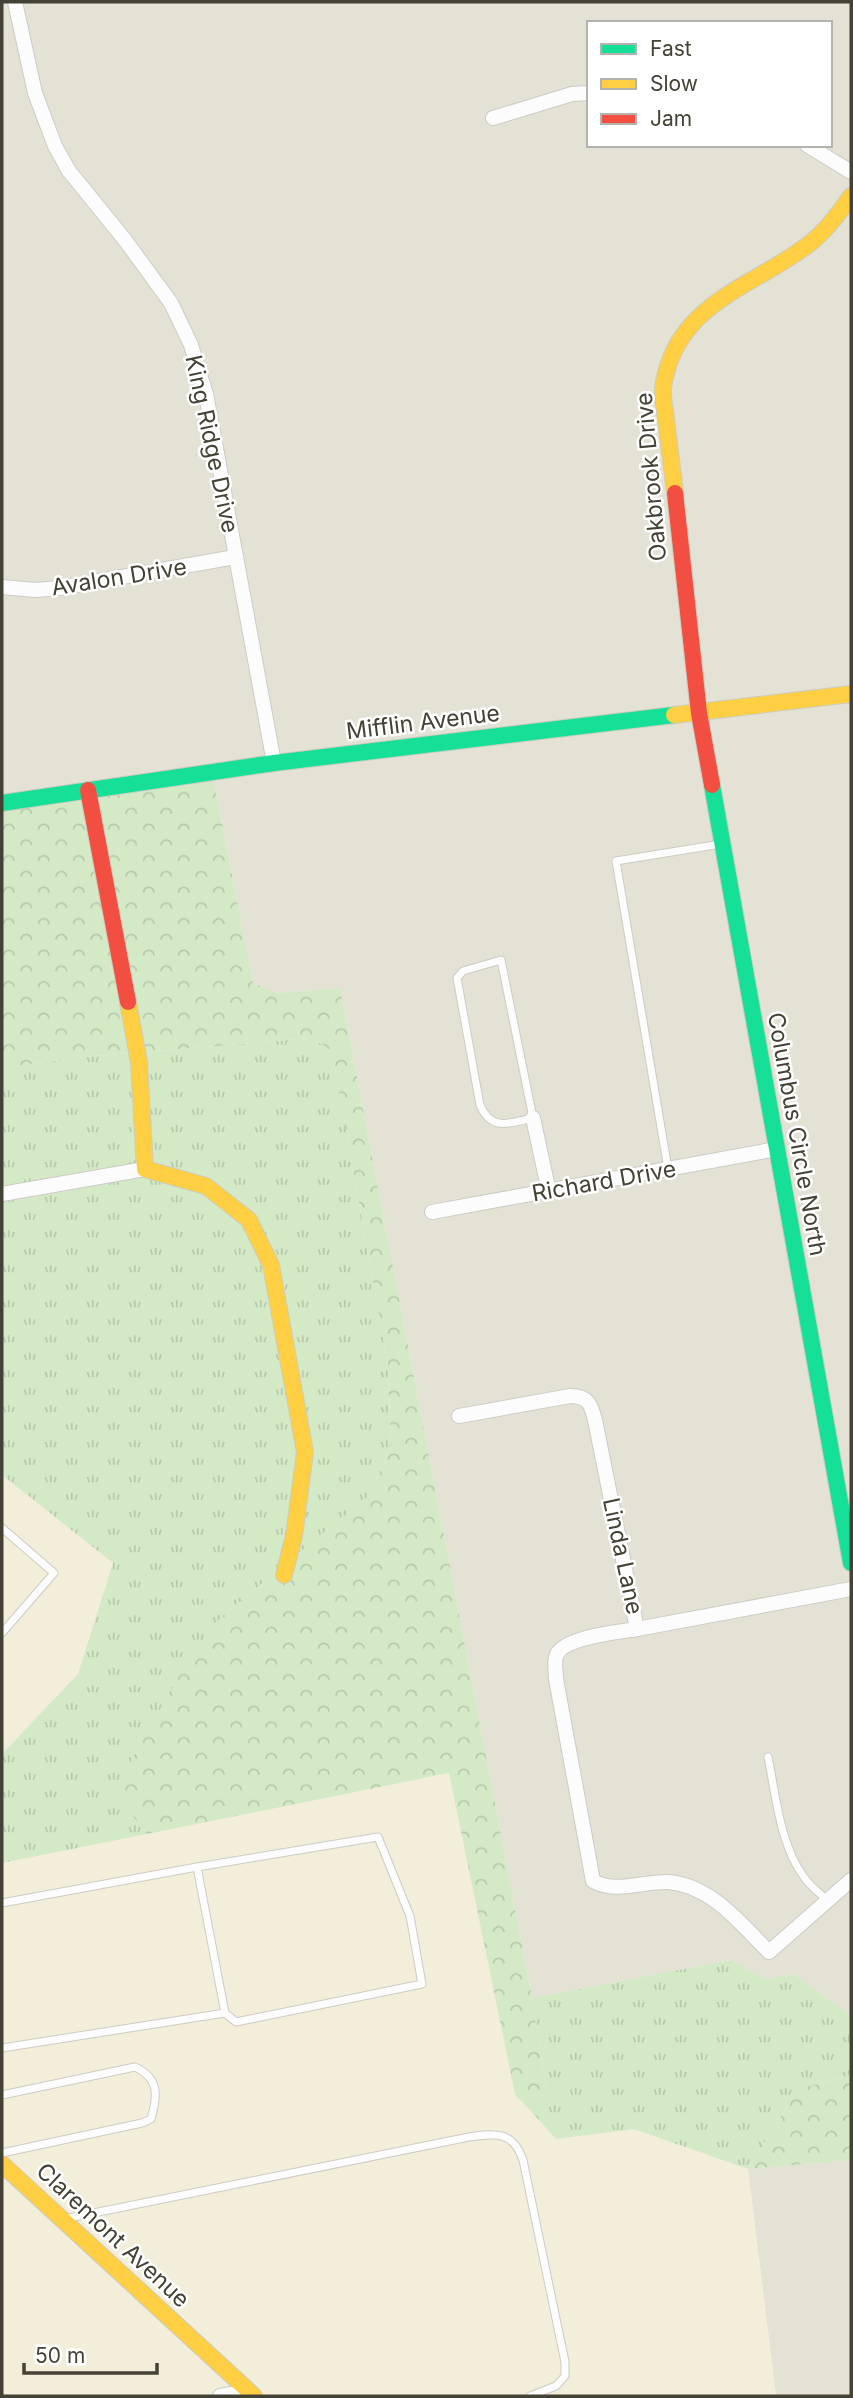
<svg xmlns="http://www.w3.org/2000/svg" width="853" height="2398" font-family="Inter,sans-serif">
<defs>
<pattern id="grass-tufts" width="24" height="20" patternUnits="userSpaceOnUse" patternTransform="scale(1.75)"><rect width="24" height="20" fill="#d4eac7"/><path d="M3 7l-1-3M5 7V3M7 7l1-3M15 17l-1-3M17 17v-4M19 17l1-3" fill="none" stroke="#b7caac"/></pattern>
<pattern id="forest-crowns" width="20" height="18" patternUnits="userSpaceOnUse" patternTransform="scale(1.75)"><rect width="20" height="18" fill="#d4eac7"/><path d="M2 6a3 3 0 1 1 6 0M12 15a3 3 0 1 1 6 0" fill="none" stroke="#b7caac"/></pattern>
</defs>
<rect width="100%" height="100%" fill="#eeeee8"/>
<g fill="#e3e2d5" fill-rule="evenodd">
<path d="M2,2h849v2013l-58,-41 -27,5 -35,-19 -199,38 -192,-1010 -64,5 -23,-10 -40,-206 -211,33zM589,23h241v122h-241z"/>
<polygon points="851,2160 851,2396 776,2396 748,2169"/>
</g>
<g fill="#f2eeda">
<polygon points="2,1475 113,1563 78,1674 2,1754"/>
<polygon points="449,1772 515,2094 556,2139 634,2129 748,2169 776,2396 2,2396 2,1863"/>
</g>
<g fill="url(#grass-tufts)">
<polygon points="312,1038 332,1051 388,1366 391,1445 370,1495 221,1617 122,1802 147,1834 2,1863 2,1754 78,1674 113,1563 2,1475 2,1068 83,1057"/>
<polygon points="731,1960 766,1979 793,1974 851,2015 851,2075 798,2089 748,2169 634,2129 556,2139 539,2120 547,2095 532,1998"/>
</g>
<g fill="url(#forest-crowns)">
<polygon points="213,777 253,983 276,993 340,988 532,1998 547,2095 539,2120 515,2094 449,1773 147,1834 122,1802 131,1761 187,1660 221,1617 370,1495 391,1445 388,1366 332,1051 312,1038 83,1057 2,1068 2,810"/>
<polygon points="851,2075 851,2160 748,2169 798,2089"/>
</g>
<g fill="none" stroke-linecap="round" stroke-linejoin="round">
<defs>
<g id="lane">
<path d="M501,960l32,158c-24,5 -41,14 -53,-13l-23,-127 6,-7z"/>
<polyline points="668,1169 616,861 721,844"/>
<polyline points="2,1528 54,1573 2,1633"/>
<path d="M768,1757c8,39 12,88 36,120 6,9 15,16 23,23"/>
<polyline points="197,1867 378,1837 410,1916 422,1984 236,2022 225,2013"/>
<polyline points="2,1903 197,1867 225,2013 2,2048"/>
<path d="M2,2095l133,-28c24,11 23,28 16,52l-9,4 -140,30"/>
<path d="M69,2218l400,-81c27,-4 44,-6 54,23l42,202v14l-9,10 -26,10"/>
</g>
<g id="street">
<polyline points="15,2 35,93 55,146 69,171 125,240 171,303 191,345 206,394 274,763"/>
<polyline points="493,118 572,94 589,93"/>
<polyline points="807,145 851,172"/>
<polyline points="2,587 35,590 60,588 235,557"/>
<polyline points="533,1118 549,1192"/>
<polyline points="2,1194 145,1169"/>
<polyline points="432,1212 777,1149"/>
<path d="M459,1416l111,-20c18,0 21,8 25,24l42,209 214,-40"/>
<path d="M637,1629c-17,3 -77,8 -81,28 -2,6 0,15 0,22l37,202c23,13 50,0 75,1 43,3 73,42 101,70l82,-72"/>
<polyline points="220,2396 248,2391"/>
</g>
<g id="fast">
<polyline points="712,785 851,1563"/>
<polyline points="2,803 274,763 674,715"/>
</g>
<g id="slow">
<path d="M675,493c-3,-24 -6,-49 -9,-74 -1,-10 -4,-22 -3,-31 12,-87 93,-101 150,-147 15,-13 27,-29 38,-45"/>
<polyline points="674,715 851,694"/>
<polyline points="128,1002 139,1062 145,1169 206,1186 249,1220 271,1265 305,1452 294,1536 284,1575"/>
<polyline points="2,2164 254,2396"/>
</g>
<g id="jam">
<polyline points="675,493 699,713 712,785"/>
<polyline points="88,790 128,1002"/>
</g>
</defs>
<use href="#lane" stroke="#cdccc5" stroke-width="9"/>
<use href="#street" stroke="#cdccc5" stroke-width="16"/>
<use href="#fast" stroke="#ccccbe" stroke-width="18"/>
<use href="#slow" stroke="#ccccbe" stroke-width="18"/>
<use href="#jam" stroke="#ccccbe" stroke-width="18"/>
<use href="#lane" stroke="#fcfcfc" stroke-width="7"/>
<use href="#street" stroke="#fcfcfc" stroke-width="14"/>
<use href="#fast" stroke="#16e098" stroke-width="16"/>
<use href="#slow" stroke="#ffcf43" stroke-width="16"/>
<use href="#jam" stroke="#f24e42" stroke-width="16"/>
</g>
<g text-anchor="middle" stroke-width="5" stroke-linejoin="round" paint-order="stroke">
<g font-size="23" fill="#444234" stroke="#fff">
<text transform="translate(212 444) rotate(78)" y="8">King Ridge Drive</text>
<text transform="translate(651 477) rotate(-95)" y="8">Oakbrook Drive</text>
<text transform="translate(119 577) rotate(-9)" y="8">Avalon Drive</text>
<text transform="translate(423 722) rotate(-7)" y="8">Mifflin Avenue</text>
<text transform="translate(797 1134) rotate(80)" y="8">Columbus Circle North</text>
<text transform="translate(604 1181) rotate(-10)" y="8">Richard Drive</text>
<text transform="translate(623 1556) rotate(78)" y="8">Linda Lane</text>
<text transform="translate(113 2235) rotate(43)" y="8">Claremont Avenue</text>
</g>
</g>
<rect width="853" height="2398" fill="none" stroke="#444234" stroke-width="7"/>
<rect x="587" y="21" width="245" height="126" fill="#ffffff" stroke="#b4b3ae" stroke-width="2"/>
<rect x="601" y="44" width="35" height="10" fill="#16e098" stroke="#b4b3ae" stroke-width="2"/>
<text x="650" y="56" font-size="21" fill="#444234">Fast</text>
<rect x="601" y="79" width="35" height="10" fill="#ffcf43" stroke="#b4b3ae" stroke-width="2"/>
<text x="650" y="91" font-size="21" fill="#444234">Slow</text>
<rect x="601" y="114" width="35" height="10" fill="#f24e42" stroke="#b4b3ae" stroke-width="2"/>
<text x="650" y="126" font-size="21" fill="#444234">Jam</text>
<path d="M24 2363v10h133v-10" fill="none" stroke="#444234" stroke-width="3.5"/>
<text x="35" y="2363" font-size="21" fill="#444234" stroke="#ffffff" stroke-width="5" paint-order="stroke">50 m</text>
</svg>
